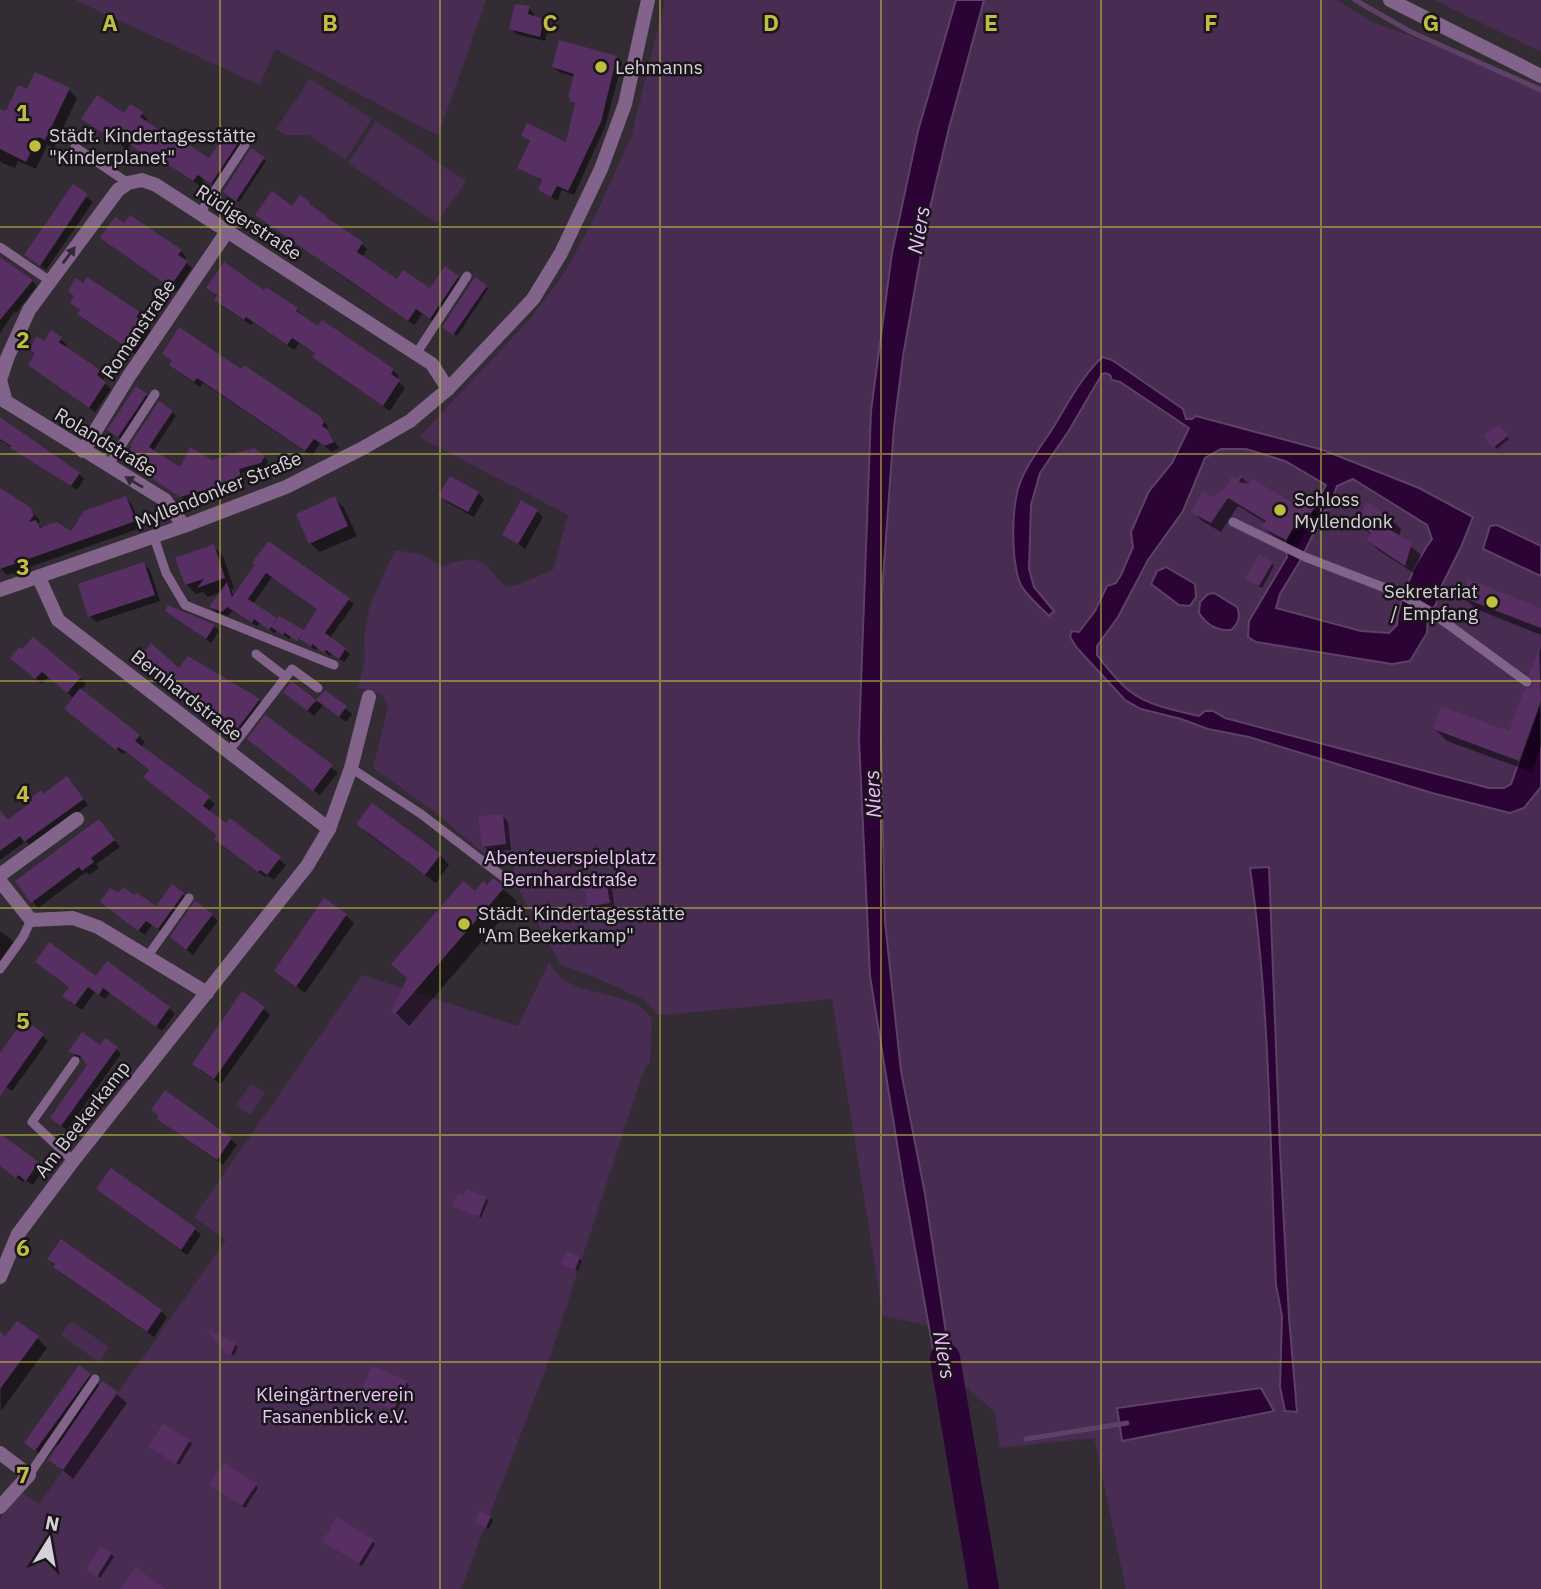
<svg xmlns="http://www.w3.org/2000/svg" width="1541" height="1589" font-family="'IBM Plex Sans',sans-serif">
<rect width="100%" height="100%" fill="#332c35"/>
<g fill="#492c51">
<polygon points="75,0 486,0 438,136 275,49 260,85"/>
<path d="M665,0h291l-38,131 -26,122 -21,158 -10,242 -2,86 11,237 59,350 -46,-10 -51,-317 -169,16 -6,-1 -11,-13 -49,-23 -37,-14 -46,-83v-30l-27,5 -56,-47 -58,-41 15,-62 -6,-12 -24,-6 7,-28 -1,-23 6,-32 25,-55 25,4 23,12c36,-13 39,-7 62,21l15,-3 33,-14 15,-55 -149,-78 112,-119 34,-46 30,-56 36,-79z"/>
<polygon points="984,0 1336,0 1371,21 1541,86 1541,1589 1126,1589 1094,1438 1000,1448 995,1412 953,1376 925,1194 901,1071 885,922 881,743 882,592 894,427 903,356 927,220 949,128"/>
<polygon points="1434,0 1541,0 1541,51 1529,46"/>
<polygon points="310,79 372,119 345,160 309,135 286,135 276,129"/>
<polygon points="376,121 466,181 437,223 348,163"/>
<path d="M549,962c18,40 88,25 103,58l-2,42 -5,5 -101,307 -83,215h-461v-70l21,-27 18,12 187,-264 -32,-23 168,-242 156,51z"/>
<polygon points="251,1083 265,1093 250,1115 236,1105"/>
<polygon points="71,1321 109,1347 99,1362 61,1335"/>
</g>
<g fill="#2b0335" stroke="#5e4166" stroke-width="2" fill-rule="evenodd">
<polygon points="956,0 984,0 949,128 927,220 903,356 894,427 882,592 881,743 885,922 901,1071 925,1194 956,1399 942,1400 904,1187 870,976 859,739 871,411 892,253 918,131"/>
<path d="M1102,357l10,3 71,49 3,10h6l4,-3 127,34 96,38 54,29 -12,30 -21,42 -4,15 -8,11 -1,18 -17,28 -18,3 -136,-22 -8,-5 1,-16 38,-64 -2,-16 13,-22 7,4 21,-38 -41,-24 -39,-12h-25l-16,9 -22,53 -35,49 -30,57 -21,29v9c10,12 21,28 34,37 18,14 47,19 68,24l6,-5h8l12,7 264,70h15l7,-4 30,-84v87l-17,21 -14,5 -78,-20 -183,-56 -41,-8 -27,-10 -40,-10 -16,-9 -48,-52 -7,-11 2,-6 7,1 16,-21 12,-25 9,-3 5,-8 12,-28 -2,-15 18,-41 23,-28 17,-35 -69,-46 -8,-2 -2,-5 -5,-2 -3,1 -34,58 -28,41 -9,32 -2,64 5,18 20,24 -5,5c-9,-10 -24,-21 -29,-33 -9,-24 -9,-76 0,-100 8,-22 24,-40 36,-60 14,-24 26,-46 46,-66zM1353,479l74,46 5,14c-15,20 -34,61 -35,86l-8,8 -28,-2 -85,-23 4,-14 20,-33 25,-51 13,-4 -4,-12 3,-8z"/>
<polygon points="1497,525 1541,546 1541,576 1483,549 1490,526"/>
<polygon points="1166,567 1195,584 1196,597 1190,606 1179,605 1151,584 1157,571"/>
<path d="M1214,593l23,14c4,9 1,17 -6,23 -14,1 -25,-6 -32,-17l1,-11 8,-8z"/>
<path d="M1269,867l11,283 9,167 8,95 -12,-1 -5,-24 2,-71 -6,-31c-6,-139 -6,-279 -26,-417z"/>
<polygon points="1261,1388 1274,1411 1122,1441 1117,1408"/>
</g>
<g fill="#0007" fill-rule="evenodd">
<polygon points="529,8 534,14 533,18 543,20 549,26 545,41 516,34 511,28"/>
<polygon points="617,57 622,63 605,127 574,195 562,190 557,201 540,189 543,182 520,167 531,143 523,136 567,145 576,106 572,101 575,77 559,72 554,67"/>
<polygon points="68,89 77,98 54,148 47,145 36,169 18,161 15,168 2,163 0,161 0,111 6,114 28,91"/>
<polygon points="130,106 148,119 145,123 209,161 239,142 244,147 217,188 204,179 200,186 160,159 157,163 130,145 127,149 89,124 124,115"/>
<polygon points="264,159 266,161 239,202 227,194"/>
<polygon points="73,187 93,202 46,270 32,260"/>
<polygon points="300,197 329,222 362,244 367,249 362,258 398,281 431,290 458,277 463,282 436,323 422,314 414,325 336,272 325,261 292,208"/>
<polygon points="109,244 181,251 186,257 184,261 192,268 177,291"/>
<polygon points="32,281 37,286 16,313 14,312 0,333 0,295"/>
<polygon points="486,287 488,289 457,336 447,329"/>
<polygon points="208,288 265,292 267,290 297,310 303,316 302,317 318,329 323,322 393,370 399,376 397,380 405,388 390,411 321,363 315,357 317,354 299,343 294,350 253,322 251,325 222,306 216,300 218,297"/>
<polygon points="72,303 138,313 144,319 142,323 151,331 135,354 85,320 79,314 81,311"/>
<polygon points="52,332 67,345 65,348 99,372 105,378 102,381 111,389 95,412 30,365"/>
<polygon points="164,354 241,371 320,418 327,425 328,432 339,448 332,452 320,443 312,456 203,383 200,387 177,371 171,365 173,362"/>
<polygon points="146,395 148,397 121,439 112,432"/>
<polygon points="172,412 176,416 153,451 180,469 212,462 264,457 268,461 265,467 242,473 245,484 186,500 142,472 142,462 134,457"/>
<polygon points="0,419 79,474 84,479 77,490 0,440"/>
<polygon points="1498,426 1509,439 1497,449 1486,436"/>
<polygon points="1241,476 1249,485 1295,507 1313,509 1323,519 1315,532 1309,528 1296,548 1273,536 1263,527 1266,523 1238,506 1221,532 1202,521 1192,511"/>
<polygon points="0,490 29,508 40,521 38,524 43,529 71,533 125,498 132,504 141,528 7,575 0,568"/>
<polygon points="478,493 484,499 474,517 447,502 441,496"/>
<polygon points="335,498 344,508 357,536 320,552 310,543"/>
<polygon points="537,511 543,517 525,549 504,534"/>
<polygon points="1391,519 1401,529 1399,537 1421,555 1415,574 1378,550 1368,540 1371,535 1357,522"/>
<path d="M213,546l10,10 11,32 -3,1 3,8 23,-32 92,35 5,4 -24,34 20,16 -6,8 -12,-8 -2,2 -12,-9 -2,3 -24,-15 -3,4 -12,-9 -2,3 -15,-10 -3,3 -25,-15 -4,5 -12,-4 -5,-5 10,-15 -13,5 -5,-5 -7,2 -10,-10zM272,577l47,32 -14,23 -28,-11 -24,-17z"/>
<polygon points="1272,563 1274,566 1262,588 1250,581"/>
<polygon points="144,564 150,570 160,601 96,622 90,616"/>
<polygon points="1463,597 1541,610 1541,635 1476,609"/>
<polygon points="173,615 214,626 219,631 211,643"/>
<polygon points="1541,648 1541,746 1532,772 1447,741 1435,729 1510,733 1536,684 1531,675"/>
<polygon points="189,659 259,700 265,706 245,732 233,723 230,724 148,662 180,671"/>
<polygon points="18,664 80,678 86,684 80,691 139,736 145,742 141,747 215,804 209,812 226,826 230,820 286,865 274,880 267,875 265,877 222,845 219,835 150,771 125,752 123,754 73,715 75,699 48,677 42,684"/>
<polygon points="292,683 316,703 325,692 352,714 346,722 323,705 314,716 291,698"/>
<polygon points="265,718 338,773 320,795 255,745"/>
<polygon points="73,784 88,805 31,846 26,841 0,860 0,818 8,821 44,796"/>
<polygon points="502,815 508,822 511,850 490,852 483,846"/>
<polygon points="359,824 440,855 449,865 436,883 368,834"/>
<polygon points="104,827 120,847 96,864 99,868 89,875 86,872 38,908 17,882"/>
<polygon points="494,881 517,901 409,1026 394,1011 409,979 475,893 488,887"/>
<polygon points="606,883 612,889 615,909 595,912 589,906"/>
<polygon points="173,887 189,900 164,933 152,925 145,935 108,907 157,909"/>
<polygon points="212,915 218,921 193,955 178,943"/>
<polygon points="346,915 354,923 305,993 276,970"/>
<polygon points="0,931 18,945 0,964"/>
<polygon points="97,978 169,1008 175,1014 162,1031 110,993 105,999 95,992 82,1010 70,1002"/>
<polygon points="264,1009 270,1015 221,1084 200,1070"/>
<polygon points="42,1035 48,1041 12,1091 0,1082 0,1056"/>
<polygon points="100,1047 116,1049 121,1054 67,1130 57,1123 89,1065 85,1060 75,1056 70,1051"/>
<polygon points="166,1125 231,1139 237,1145 223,1165"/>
<polygon points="0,1136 44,1169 33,1185 25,1180 23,1182 0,1165"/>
<polygon points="105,1195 195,1229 201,1235 187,1255"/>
<polygon points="486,1198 488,1201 481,1218 454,1205"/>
<polygon points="49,1258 161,1311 167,1317 154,1337 61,1273"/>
<polygon points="579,1258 582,1261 578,1271 563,1264"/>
<polygon points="37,1338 47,1348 1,1411 0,1347"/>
<polygon points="235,1345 238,1347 234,1356 224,1350"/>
<polygon points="90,1375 100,1386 106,1385 127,1403 73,1479 50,1459 59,1446 57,1444 46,1459 26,1443"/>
<polygon points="407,1382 409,1385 396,1413 361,1396"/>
<polygon points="312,1396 315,1399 311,1407 300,1402"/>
<polygon points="189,1441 192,1444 179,1465 153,1449"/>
<polygon points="256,1485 258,1488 245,1508 214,1487"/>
<polygon points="490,1517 493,1520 489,1529 476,1522"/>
<polygon points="373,1542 375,1544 362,1566 327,1545"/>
<polygon points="111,1554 114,1557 100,1578 91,1571"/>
</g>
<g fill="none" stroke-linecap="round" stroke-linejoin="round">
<g stroke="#5e4166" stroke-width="5">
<polyline points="1355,0 1411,32 1541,90"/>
<polyline points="1026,1439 1127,1423"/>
</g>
<polyline stroke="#2b0335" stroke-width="30" points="945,1358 984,1589"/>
</g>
<g fill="#572f63">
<polygon points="515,4 530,6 528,14 544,19 540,37 509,29"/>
<polygon points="559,40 617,56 601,122 575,177 568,191 557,186 551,197 538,190 542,180 517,168 530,141 521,136 527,123 566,142 575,103 570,101 571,98 568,97 574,74 552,67"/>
<polygon points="35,72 70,88 45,140 38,137 26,162 0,149 0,109 6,111 18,85 27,89"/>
<polygon points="97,95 124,113 130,104 143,112 140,117 167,135 169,131 209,158 227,132 240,140 211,184 198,175 193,181 153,155 151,159 124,141 121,145 81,119"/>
<polygon points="251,148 265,157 236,201 223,192"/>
<polygon points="73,184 88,194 40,266 24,255"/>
<polygon points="272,191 292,206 300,195 310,202 309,204 325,215 324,216 363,242 357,252 397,279 403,270 430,288 445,266 459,276 430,319 416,309 408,321 255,215"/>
<polygon points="130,215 182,250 178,255 188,261 170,287 100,238 115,217 124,223"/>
<polygon points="0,257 33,280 0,320"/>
<polygon points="224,262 264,290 266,287 298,308 296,311 318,326 322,320 394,369 391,374 400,380 383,406 312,357 315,353 292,338 287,345 246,317 244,320 214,300 217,295 206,288"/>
<polygon points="87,277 140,312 136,317 146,323 128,349 77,314 80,310 70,303 74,296 68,291 76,278 83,283"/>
<polygon points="475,277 487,286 453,335 442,327"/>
<polygon points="179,327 241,369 244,365 321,417 324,422 322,426 327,429 334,442 325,446 314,439 305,451 197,378 194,382 169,365 172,361 162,354"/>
<polygon points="51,330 62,337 59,342 100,370 97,375 106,382 89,408 28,365 35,353 29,349 37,336 44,341"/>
<polygon points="136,386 147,394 118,437 107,430"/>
<polygon points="159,401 173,411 149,447 180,467 190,447 212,460 254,448 265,456 261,463 239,469 242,480 180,497 136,468 140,461 127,453 132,447 130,445"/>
<polygon points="0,417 80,473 71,486 10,448 11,446 0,439"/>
<polygon points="1499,424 1508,436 1493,448 1483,436"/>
<polygon points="1241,474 1243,476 1239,481 1243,484 1244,482 1247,484 1253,479 1294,504 1298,498 1314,508 1304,523 1298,519 1286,540 1261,527 1266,521 1228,498 1211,523 1190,512 1203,491 1212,497 1226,486 1232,476 1235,479"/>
<polygon points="450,476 479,492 468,512 438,496"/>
<polygon points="0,488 30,507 34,515 29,522 36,520 40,528 56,522 71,531 84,511 126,496 136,521 0,569"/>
<polygon points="335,496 348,526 309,544 296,514"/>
<polygon points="521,500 538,510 518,544 502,535"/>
<polygon points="1368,502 1392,518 1389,529 1412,543 1405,566 1366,540 1371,533 1354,522"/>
<polygon points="268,541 350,598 325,633 346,648 339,659 326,650 324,653 312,644 311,647 299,639 303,633 297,641 285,633 288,628 283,635 271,627 279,616 304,630 317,609 266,573 248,599 277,618 269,630 254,619 252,623 227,607 222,612 209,607 227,582 232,597 255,565 252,563"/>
<polygon points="214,544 225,578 197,588 204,579 185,585 175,558"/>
<polygon points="1259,554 1273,562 1259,586 1245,579"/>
<polygon points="144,562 155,595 88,617 78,584"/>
<polygon points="1468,579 1541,608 1541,628 1461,597"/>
<polygon points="168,605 215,625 206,639 165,611"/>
<polygon points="33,637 81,677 67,693 42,672 35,679 10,658 19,647 22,649"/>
<polygon points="151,643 179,668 188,656 260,699 238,728 226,719 218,717 140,657"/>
<polygon points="1539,648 1541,700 1519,761 1433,729 1441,706 1509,731 1525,688 1530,688 1534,683 1529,675"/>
<polygon points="292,681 316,700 307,711 283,692"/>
<polygon points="80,688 140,735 135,741 210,796 203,806 226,823 230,818 281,857 267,875 260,870 258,872 214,839 217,835 143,777 149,770 126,752 118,747 116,750 64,709"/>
<polygon points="325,690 347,706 339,717 316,700"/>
<polygon points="265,715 333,765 313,791 247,739"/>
<polygon points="67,776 84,799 24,842 20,836 0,851 0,810 8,820 31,802 29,799 41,790 43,794"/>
<polygon points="372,803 441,854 425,875 356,824"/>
<polygon points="503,814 506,844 482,847 478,816"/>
<polygon points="99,819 115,840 91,858 94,862 82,871 79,867 31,903 15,881"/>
<polygon points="493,878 505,887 395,1014 391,1012 407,978 391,964 463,881 475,891 483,881 487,885"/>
<polygon points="606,881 610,903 587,907 584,884"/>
<polygon points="172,884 184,893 158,929 146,921 138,931 100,902 110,888 118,893 123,887 134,895 136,892 156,906"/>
<polygon points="324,898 347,914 296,987 274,971"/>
<polygon points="195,901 213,914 186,950 170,937"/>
<polygon points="49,942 96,976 107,961 170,1007 156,1027 103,988 99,995 88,987 75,1005 62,996 69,987 35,962"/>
<polygon points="242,991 265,1007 214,1079 192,1064"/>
<polygon points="26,1021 44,1034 0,1096 0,1053 18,1028 20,1030"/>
<polygon points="82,1032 100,1045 105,1038 118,1047 61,1126 50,1118 87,1065 80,1056 68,1052"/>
<polygon points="165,1090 232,1138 217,1160 157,1119 159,1116 151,1110"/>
<polygon points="0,1134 39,1162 26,1181 18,1175 16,1178 0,1166"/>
<polygon points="111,1168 196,1228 181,1250 96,1189"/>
<polygon points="467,1189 487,1197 479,1217 452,1206 458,1193 464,1196"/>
<polygon points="61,1239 162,1310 147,1332 53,1267 55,1264 47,1259"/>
<polygon points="566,1251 580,1257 575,1270 561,1264"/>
<polygon points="17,1321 39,1336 0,1389 0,1332 5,1336"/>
<polygon points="207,1329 236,1343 231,1355 223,1351"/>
<polygon points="79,1365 91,1374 35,1451 24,1443"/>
<polygon points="372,1366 408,1381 393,1411 359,1397"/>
<polygon points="102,1381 118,1392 63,1470 48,1460"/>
<polygon points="301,1388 313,1395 308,1406 296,1400"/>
<polygon points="163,1424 190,1440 176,1464 148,1446"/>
<polygon points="224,1463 257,1484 242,1506 209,1485"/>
<polygon points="479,1511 491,1516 486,1528 474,1523"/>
<polygon points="337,1517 374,1540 359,1564 322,1542"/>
<polygon points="101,1546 112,1553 97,1577 86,1569"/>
<polygon points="136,1567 146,1575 166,1589 120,1589"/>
</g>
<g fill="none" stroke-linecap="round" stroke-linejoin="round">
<g stroke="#82638a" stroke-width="9">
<polyline points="75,147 128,183"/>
<polyline points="200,213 245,145"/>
<polyline points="0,247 50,281"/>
<polyline points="416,354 467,276"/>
<polyline points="108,466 155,394"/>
<polyline points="1233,522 1305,557 1393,591"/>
<polyline points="154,537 166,573 185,605 334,665"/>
<polyline points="1402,595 1431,612 1527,682"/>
<polyline points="256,654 286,677"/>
<polyline points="229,751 292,669 318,688"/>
<polyline points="351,768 421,814 510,882"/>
<polyline points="147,957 189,898"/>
<polyline points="0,969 23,937 31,920"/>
<polyline points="73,1161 32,1122 75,1061"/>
<polyline points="29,1475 95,1379"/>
</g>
<polyline stroke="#82638a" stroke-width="14" points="83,451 129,376 228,230"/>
<g stroke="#82638a" stroke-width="14">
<polyline points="0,398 165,500 184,526"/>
<polyline points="6,402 0,380 8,356 29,310 118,190 128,183 142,180 156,185 432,364 448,389"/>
<polyline points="39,578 58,620 329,829"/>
<polyline points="0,875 77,819"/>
<polyline points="0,881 31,920 73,918 98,927 207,993"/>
<polyline points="0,1277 18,1234 73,1161 307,866 329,829 351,768 369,697"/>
<polyline points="0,1453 29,1475 0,1507"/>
</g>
<g stroke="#82638a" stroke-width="14">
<polyline points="1390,0 1541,76"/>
<polyline points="0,590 184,526 286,487 363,448 410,421 448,389 533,299 561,253 601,169 625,104 648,0"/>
</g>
</g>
<defs><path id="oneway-solid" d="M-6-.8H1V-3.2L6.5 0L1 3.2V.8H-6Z" transform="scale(1.75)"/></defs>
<g fill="#332836">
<use href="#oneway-solid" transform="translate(69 255) rotate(-53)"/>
<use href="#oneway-solid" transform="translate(134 482) rotate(-149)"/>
</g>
<path fill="none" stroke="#c0be41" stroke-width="2" stroke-opacity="0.55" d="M220,0v1589M440,0v1589M660,0v1589M881,0v1589M1101,0v1589M1321,0v1589M0,227h1541M0,454h1541M0,681h1541M0,908h1541M0,1135h1541M0,1362h1541"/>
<g fill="#c0be41" stroke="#19151a" stroke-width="2.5">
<circle cx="601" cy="67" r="7"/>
<circle cx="35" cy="146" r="7"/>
<circle cx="1280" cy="510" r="7"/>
<circle cx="1492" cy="602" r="7"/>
<circle cx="464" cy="924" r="7"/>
</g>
<g text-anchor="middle" stroke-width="5" stroke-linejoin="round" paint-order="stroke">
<g font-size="19" fill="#d6d1d8" stroke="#19151a" text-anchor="start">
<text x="615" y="74">Lehmanns</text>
<text x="49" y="142">Städt. Kindertagesstätte<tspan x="49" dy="22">"Kinderplanet"</tspan></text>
<text x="1294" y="506">Schloss<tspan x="1294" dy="22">Myllendonk</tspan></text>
<text x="1478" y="598" text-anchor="end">Sekretariat<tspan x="1478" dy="22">/ Empfang</tspan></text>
<text x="478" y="920">Städt. Kindertagesstätte<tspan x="478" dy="22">"Am Beekerkamp"</tspan></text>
</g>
<g font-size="19" fill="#d6d1d8" stroke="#19151a">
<text transform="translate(249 222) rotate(33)" y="7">Rüdigerstraße</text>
<text transform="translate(138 329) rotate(-56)" y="7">Romanstraße</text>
<text transform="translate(106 442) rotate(31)" y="7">Rolandstraße</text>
<text transform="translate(218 490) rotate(-22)" y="7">Myllendonker Straße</text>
<text transform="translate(187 695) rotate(38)" y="7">Bernhardstraße</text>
<text transform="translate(82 1119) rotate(-52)" y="7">Am Beekerkamp</text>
</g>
<g font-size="19" fill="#ebc5f5" stroke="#19151a">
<text x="570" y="864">Abenteuerspielplatz<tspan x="570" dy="22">Bernhardstraße</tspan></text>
<text x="335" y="1401">Kleingärtnerverein<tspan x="335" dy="22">Fasanenblick e.V.</tspan></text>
</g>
<g font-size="21" font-style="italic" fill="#eebdfd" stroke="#19151a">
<text transform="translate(919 230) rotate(-80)" y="7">Niers</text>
<text transform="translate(873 794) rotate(-93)" y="7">Niers</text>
<text transform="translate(944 1355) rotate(80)" y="7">Niers</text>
</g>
</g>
<g font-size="23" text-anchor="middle" font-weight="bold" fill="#c0be41" stroke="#19151a" stroke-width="5" stroke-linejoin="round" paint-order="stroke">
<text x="110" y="31">A</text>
<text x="330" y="31">B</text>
<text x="550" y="31">C</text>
<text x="771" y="31">D</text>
<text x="991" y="31">E</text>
<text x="1211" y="31">F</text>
<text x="1431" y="31">G</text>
<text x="23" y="121">1</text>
<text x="23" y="348">2</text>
<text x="23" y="575">3</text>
<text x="23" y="802">4</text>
<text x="23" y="1029">5</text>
<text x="23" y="1256">6</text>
<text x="23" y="1483">7</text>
</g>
<g transform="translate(49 1540) rotate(11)" stroke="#19151a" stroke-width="5" paint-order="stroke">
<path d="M0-5L12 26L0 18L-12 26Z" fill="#d6d1d8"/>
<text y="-10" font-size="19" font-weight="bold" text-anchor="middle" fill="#d6d1d8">N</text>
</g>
</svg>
